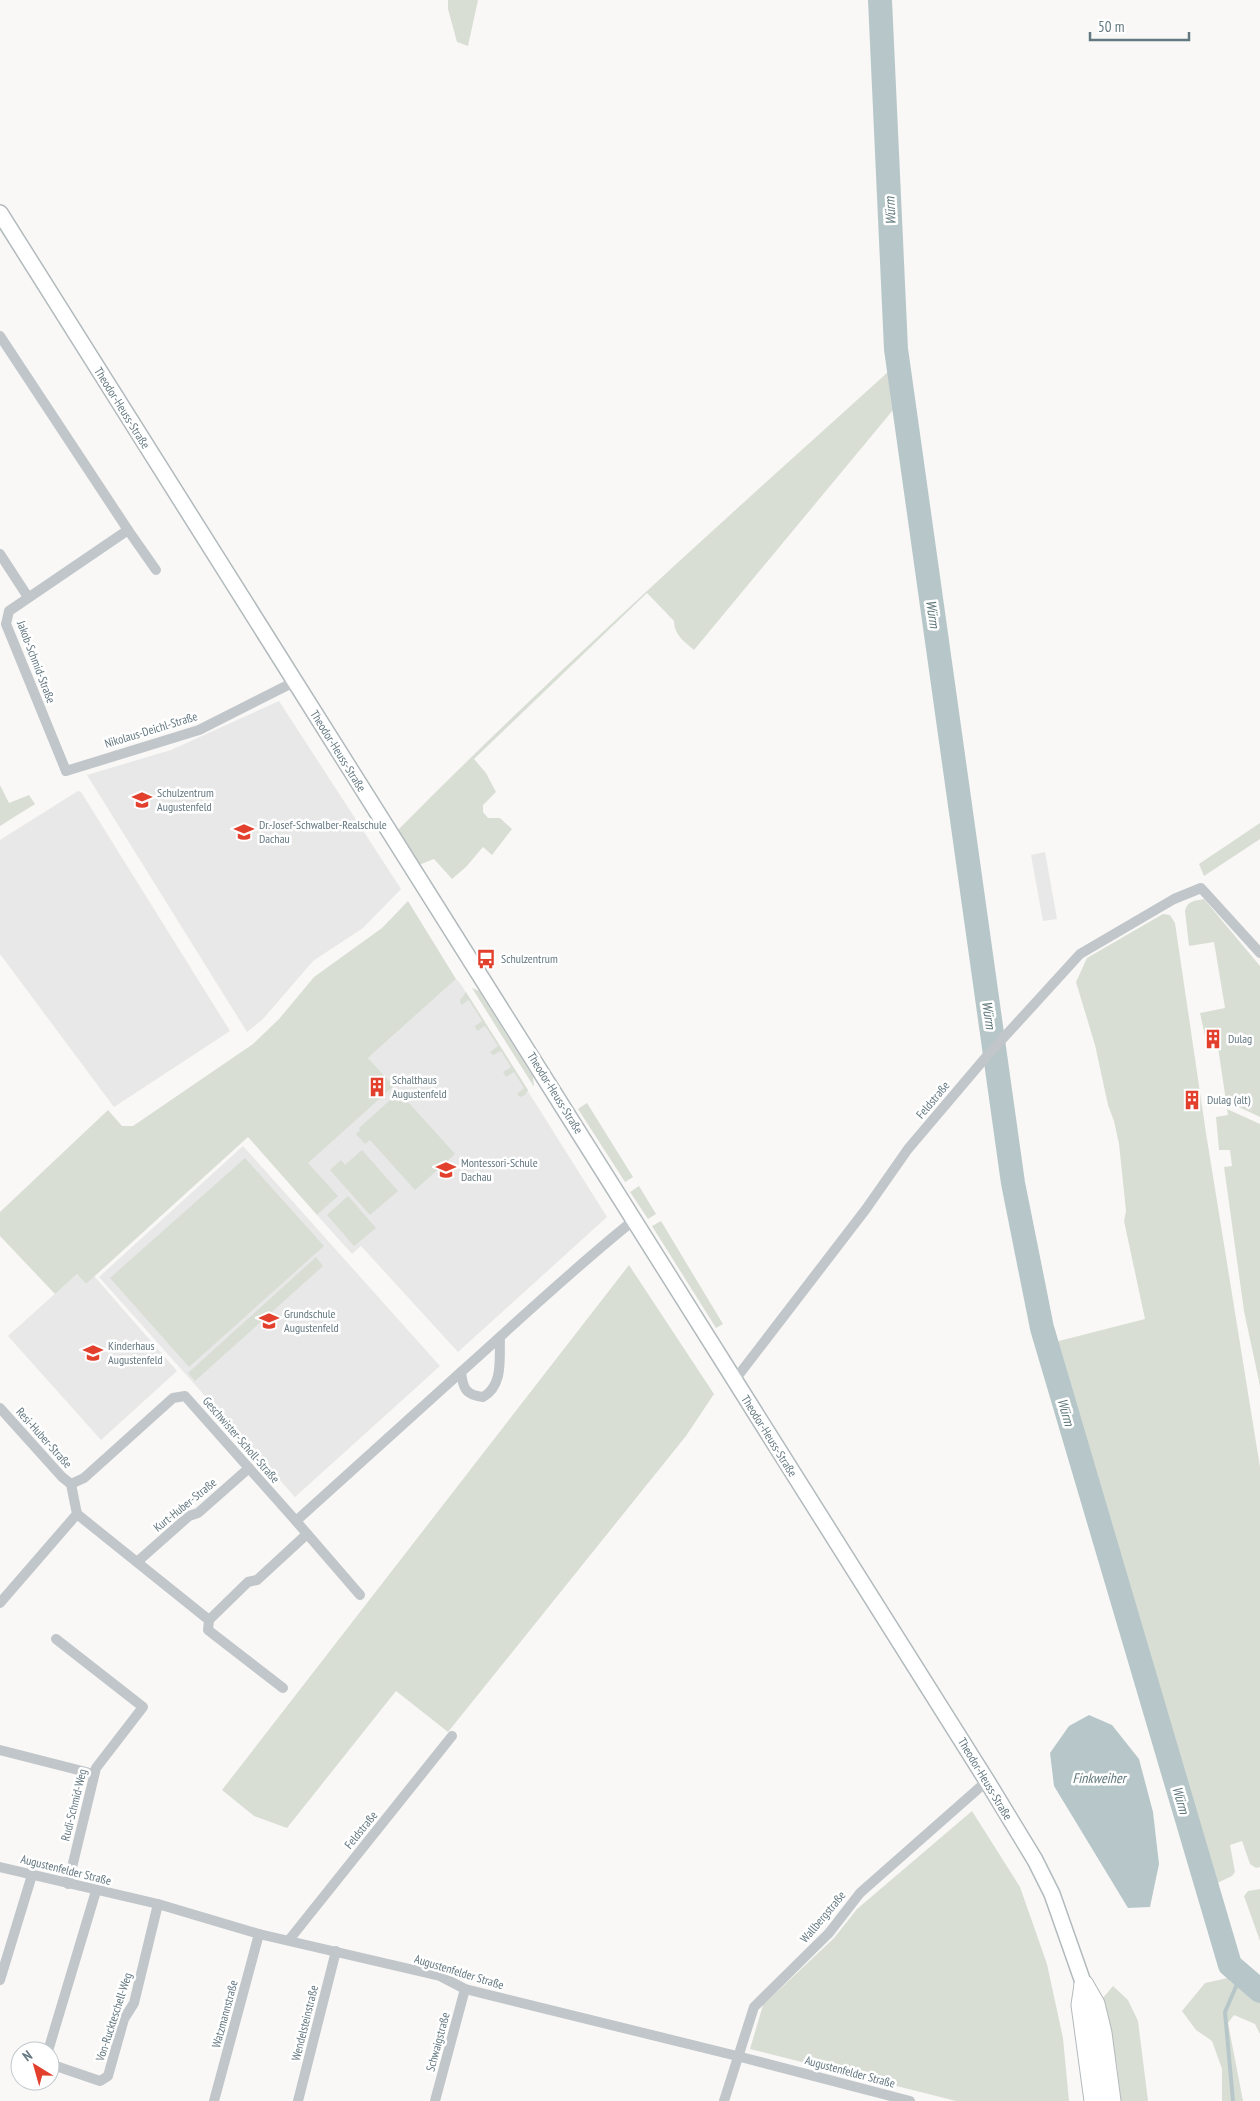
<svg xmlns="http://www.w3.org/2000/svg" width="1260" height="2101" font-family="'PT Sans Narrow',sans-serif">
<rect width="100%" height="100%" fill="#f9f8f6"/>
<g fill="#e7e8e7">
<polygon points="279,701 401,889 363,928 313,961 263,1019 247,1032 87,775 171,750"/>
<polygon points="78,791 81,792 230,1031 114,1107 0,954 0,840"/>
<polygon points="1045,852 1057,919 1043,921 1031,855"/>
<polygon points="456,979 460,983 607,1217 458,1352 361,1246 352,1254 317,1215 337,1196 307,1163 394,1086 368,1058"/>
<polygon points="243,1146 440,1366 295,1497 99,1277"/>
<polygon points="77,1274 86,1284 94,1276 177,1371 101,1440 8,1336"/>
</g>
<g fill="#d9ded5">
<polygon points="448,0 478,0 468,46 457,42 448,9"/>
<path d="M899,362l4,36 -209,252c-9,-8 -20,-15 -20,-29l-27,-28 -173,166 12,14 10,19 -13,13v7l5,6h12l12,11 -20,26 -9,-8 -17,20 -14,12 -18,-20 -15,6 -21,-35c161,-163 332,-315 501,-468z"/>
<polygon points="0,785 9,803 29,795 35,804 0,826"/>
<polygon points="1260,823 1260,839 1204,876 1199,864"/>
<path d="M1204,899l56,67v151l-34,-16 -10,-67 -11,2 -5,-23 25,-5 -11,-66 -25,4 -4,-35c3,-11 10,-10 19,-12z"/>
<polygon points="408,901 456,979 368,1058 394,1086 308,1163 338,1196 317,1215 248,1137 86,1284 77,1274 55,1294 0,1236 0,1212 108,1110 122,1126 133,1126 253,1044 279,1019 314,977 382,928"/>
<polygon points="1163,914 1170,915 1175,923 1206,1133 1260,1467 1260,1867 1256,1868 1250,1864 1242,1841 1230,1845 1235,1872 1232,1876 1213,1885 1055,1342 1145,1319 1124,1221 1126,1211 1119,1144 1114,1121 1108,1105 1095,1045 1076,982 1087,958"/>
<polygon points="472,988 479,991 533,1077 534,1087"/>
<polygon points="466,992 528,1090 525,1095 520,1097 517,1094 524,1088 514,1072 506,1077 503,1072 511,1067 501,1051 493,1055 490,1052 498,1046 485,1026 477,1031 475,1026 482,1021 469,1000 461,1005 460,1000"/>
<polygon points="399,1092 455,1154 415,1190 370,1140 365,1144 356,1134 360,1130 359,1128"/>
<polygon points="587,1103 633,1177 625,1182 578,1109"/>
<polygon points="1227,1109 1260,1124 1260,1386 1244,1311 1224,1167 1232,1166 1230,1150 1219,1150 1216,1117 1228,1115"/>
<polygon points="362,1150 398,1191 370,1215 330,1170 341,1160 345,1165"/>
<polygon points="245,1158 324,1246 189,1367 110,1278"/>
<polygon points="639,1186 656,1214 648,1219 630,1192"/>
<polygon points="348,1196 376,1228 354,1246 327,1215"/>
<polygon points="661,1221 723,1324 716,1328 652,1226"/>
<polygon points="316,1257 323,1266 195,1381 188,1373"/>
<polygon points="629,1265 714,1394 686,1436 448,1732 396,1691 287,1828 254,1816 222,1790"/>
<polygon points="972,1811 1020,1887 1047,1964 1063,2038 1069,2101 956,2101 750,2049 763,2005 834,1938 857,1909"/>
<polygon points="1260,1889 1260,1941 1244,1896 1248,1891"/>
<polygon points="1241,1975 1260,1991 1260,2034 1255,2024 1234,2015 1228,2023 1243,2101 1222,2101 1222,2069 1212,2041 1196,2030 1182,2011 1205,1983"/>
<polygon points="1113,1986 1128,2000 1138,2021 1148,2101 1121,2101 1117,2065 1102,1999"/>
</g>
<polygon fill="#b7c7c9" points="1089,1715 1112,1725 1139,1759 1153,1812 1159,1864 1150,1907 1128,1908 1054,1786 1050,1753 1069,1726"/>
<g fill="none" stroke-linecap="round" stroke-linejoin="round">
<polyline stroke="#b7c7c9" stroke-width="4" points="1233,2101 1225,2012 1241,1975"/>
<polyline stroke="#b7c7c9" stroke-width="24" points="880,0 896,349 1013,1183 1042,1328 1230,1965 1260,1991"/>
<defs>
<polyline id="secondary" points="0,213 987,1781 1035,1860 1052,1894 1084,1985"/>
<g id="highway">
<polyline points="1084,1985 1095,2004 1102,2033 1111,2101"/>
<polyline points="1084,1985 1081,2005 1094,2101"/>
</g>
</defs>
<use href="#secondary" stroke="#b2babd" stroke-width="18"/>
<use href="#highway" stroke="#b3b9bc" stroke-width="21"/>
<g stroke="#c0c6c9" stroke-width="10">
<polyline points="0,336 128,530 9,611 6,624 66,771 199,730 294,682"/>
<polyline points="128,530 156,570"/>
<polyline points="0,554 28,597"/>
<path d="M500,1337c-1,21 4,48 -17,60 -17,-2 -20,-8 -22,-25 57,-51 113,-104 173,-152"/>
<polyline points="734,1381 866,1209 908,1149 986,1057 1080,954 1174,899 1201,888 1260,953"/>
<polyline points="0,1408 62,1477 71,1484"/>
<polyline points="71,1484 84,1478 173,1398 185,1396 296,1521 461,1372"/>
<polyline points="77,1514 209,1620 208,1630 283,1688"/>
<polyline points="296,1521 360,1595"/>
<polyline points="137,1562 189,1516 198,1513 249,1468"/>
<polyline points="0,1603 77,1514 71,1484"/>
<polyline points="209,1620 248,1582 257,1580 307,1534"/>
<polyline points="56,1639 143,1707 96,1768 68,1884"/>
<polyline points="0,1750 94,1774"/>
<polyline points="0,1867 158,1904 259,1934 440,1976 465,1989 737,2056 910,2101"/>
<polyline points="289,1940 452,1736"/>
<polyline points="0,1980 32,1875"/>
<polyline points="48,2051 96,1891"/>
<polyline points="50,2064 100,2081 108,2076 124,2019 134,2003 158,1904"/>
<polyline points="214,2101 259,1934"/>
<polyline points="298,2101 336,1951"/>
<polyline points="435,2101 465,1989"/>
<polyline points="724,2101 754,2007 829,1933 860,1893 987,1781"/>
</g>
<use href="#secondary" stroke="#fff" stroke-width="15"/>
<use href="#highway" stroke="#fff" stroke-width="19"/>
</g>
<defs>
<symbol id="school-bare" viewBox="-9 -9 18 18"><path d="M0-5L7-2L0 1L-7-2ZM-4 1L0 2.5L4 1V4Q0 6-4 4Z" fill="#e23f2d" stroke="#fff" stroke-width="2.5" paint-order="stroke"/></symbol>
<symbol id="bus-bare" viewBox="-9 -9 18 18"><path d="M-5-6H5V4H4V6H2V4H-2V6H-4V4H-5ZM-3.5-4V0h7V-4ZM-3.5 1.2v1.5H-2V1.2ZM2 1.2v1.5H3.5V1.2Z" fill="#e23f2d" stroke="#fff" stroke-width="2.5" paint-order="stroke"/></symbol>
<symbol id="building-bare" viewBox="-9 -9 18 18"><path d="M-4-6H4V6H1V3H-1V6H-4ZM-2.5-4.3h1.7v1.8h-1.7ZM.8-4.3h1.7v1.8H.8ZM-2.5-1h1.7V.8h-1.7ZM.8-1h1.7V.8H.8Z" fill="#e23f2d" stroke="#fff" stroke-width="2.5" paint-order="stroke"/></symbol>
</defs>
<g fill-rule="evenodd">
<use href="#school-bare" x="128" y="786" width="28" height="28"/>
<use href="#school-bare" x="230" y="818" width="28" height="28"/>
<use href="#bus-bare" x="472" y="945" width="28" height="28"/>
<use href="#building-bare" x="1199" y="1025" width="28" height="28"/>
<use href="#building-bare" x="363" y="1073" width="28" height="28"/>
<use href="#building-bare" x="1178" y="1086" width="28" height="28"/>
<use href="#school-bare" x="432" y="1156" width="28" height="28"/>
<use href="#school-bare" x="255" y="1307" width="28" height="28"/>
<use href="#school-bare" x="79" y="1339" width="28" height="28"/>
</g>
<g text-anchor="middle" stroke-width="5" stroke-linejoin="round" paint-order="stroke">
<g font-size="12" fill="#647881" stroke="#fff">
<text transform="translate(122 408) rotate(58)" y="4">Theodor-Heuss-Straße</text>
<text transform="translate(36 662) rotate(69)" y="4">Jakob-Schmid-Straße</text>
<text transform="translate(151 730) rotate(-17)" y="4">Nikolaus-Deichl-Straße</text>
<text transform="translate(338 751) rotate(58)" y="4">Theodor-Heuss-Straße</text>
<text transform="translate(555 1093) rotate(58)" y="4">Theodor-Heuss-Straße</text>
<text transform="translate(933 1100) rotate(-50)" y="4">Feldstraße</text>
<text transform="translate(769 1436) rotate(58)" y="4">Theodor-Heuss-Straße</text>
<text transform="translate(44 1438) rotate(48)" y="4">Resi-Huber-Straße</text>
<text transform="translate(241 1440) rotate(49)" y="4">Geschwister-Scholl-Straße</text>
<text transform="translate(185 1505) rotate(-39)" y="4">Kurt-Huber-Straße</text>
<text transform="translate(985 1779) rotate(59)" y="4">Theodor-Heuss-Straße</text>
<text transform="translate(74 1805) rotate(-76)" y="4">Rudi-Schmid-Weg</text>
<text transform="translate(361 1830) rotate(-51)" y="4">Feldstraße</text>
<text transform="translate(66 1870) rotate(14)" y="4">Augustenfelder Straße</text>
<text transform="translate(823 1917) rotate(-50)" y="4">Wallbergstraße</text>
<text transform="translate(459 1972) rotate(17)" y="4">Augustenfelder Straße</text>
<text transform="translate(225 2014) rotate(-75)" y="4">Watzmannstraße</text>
<text transform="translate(114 2017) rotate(-72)" y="4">Von-Ruckteschell-Weg</text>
<text transform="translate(305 2023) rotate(-76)" y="4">Wendelsteinstraße</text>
<text transform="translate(438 2042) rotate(-75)" y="4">Schwaigstraße</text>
<text transform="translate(850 2072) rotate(15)" y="4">Augustenfelder Straße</text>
</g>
<g font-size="12" fill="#647881" stroke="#fff" text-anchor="start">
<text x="157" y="797">Schulzentrum<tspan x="157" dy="14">Augustenfeld</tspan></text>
<text x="259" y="829">Dr.-Josef-Schwalber-Realschule<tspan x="259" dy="14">Dachau</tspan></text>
<text x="501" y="963">Schulzentrum</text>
<text x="1228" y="1043">Dulag</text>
<text x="392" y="1084">Schalthaus<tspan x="392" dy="14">Augustenfeld</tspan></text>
<text x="1207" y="1104">Dulag (alt)</text>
<text x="461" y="1167">Montessori-Schule<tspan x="461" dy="14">Dachau</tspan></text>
<text x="284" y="1318">Grundschule<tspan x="284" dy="14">Augustenfeld</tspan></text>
<text x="108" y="1350">Kinderhaus<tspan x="108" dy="14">Augustenfeld</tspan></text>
</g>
<g font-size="14" font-style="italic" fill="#5f777b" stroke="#fff">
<text transform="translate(890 211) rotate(-93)" y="5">Würm</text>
<text transform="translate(933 614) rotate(82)" y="5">Würm</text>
<text transform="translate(989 1015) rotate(82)" y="5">Würm</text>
<text transform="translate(1066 1412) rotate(74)" y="5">Würm</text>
<text x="1099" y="1783">Finkweiher</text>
<text transform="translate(1181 1800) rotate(74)" y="5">Würm</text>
</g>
</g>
<g transform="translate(35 2066) rotate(323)"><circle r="24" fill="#ffffff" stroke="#c1c9cd"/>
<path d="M0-4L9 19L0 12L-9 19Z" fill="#e23f2d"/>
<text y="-8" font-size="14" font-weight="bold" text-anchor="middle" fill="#647881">N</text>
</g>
<path d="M1090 32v8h99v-8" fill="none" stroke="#647881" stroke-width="2.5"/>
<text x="1098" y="32" font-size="15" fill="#647881" stroke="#ffffff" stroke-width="4" paint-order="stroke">50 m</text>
</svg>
